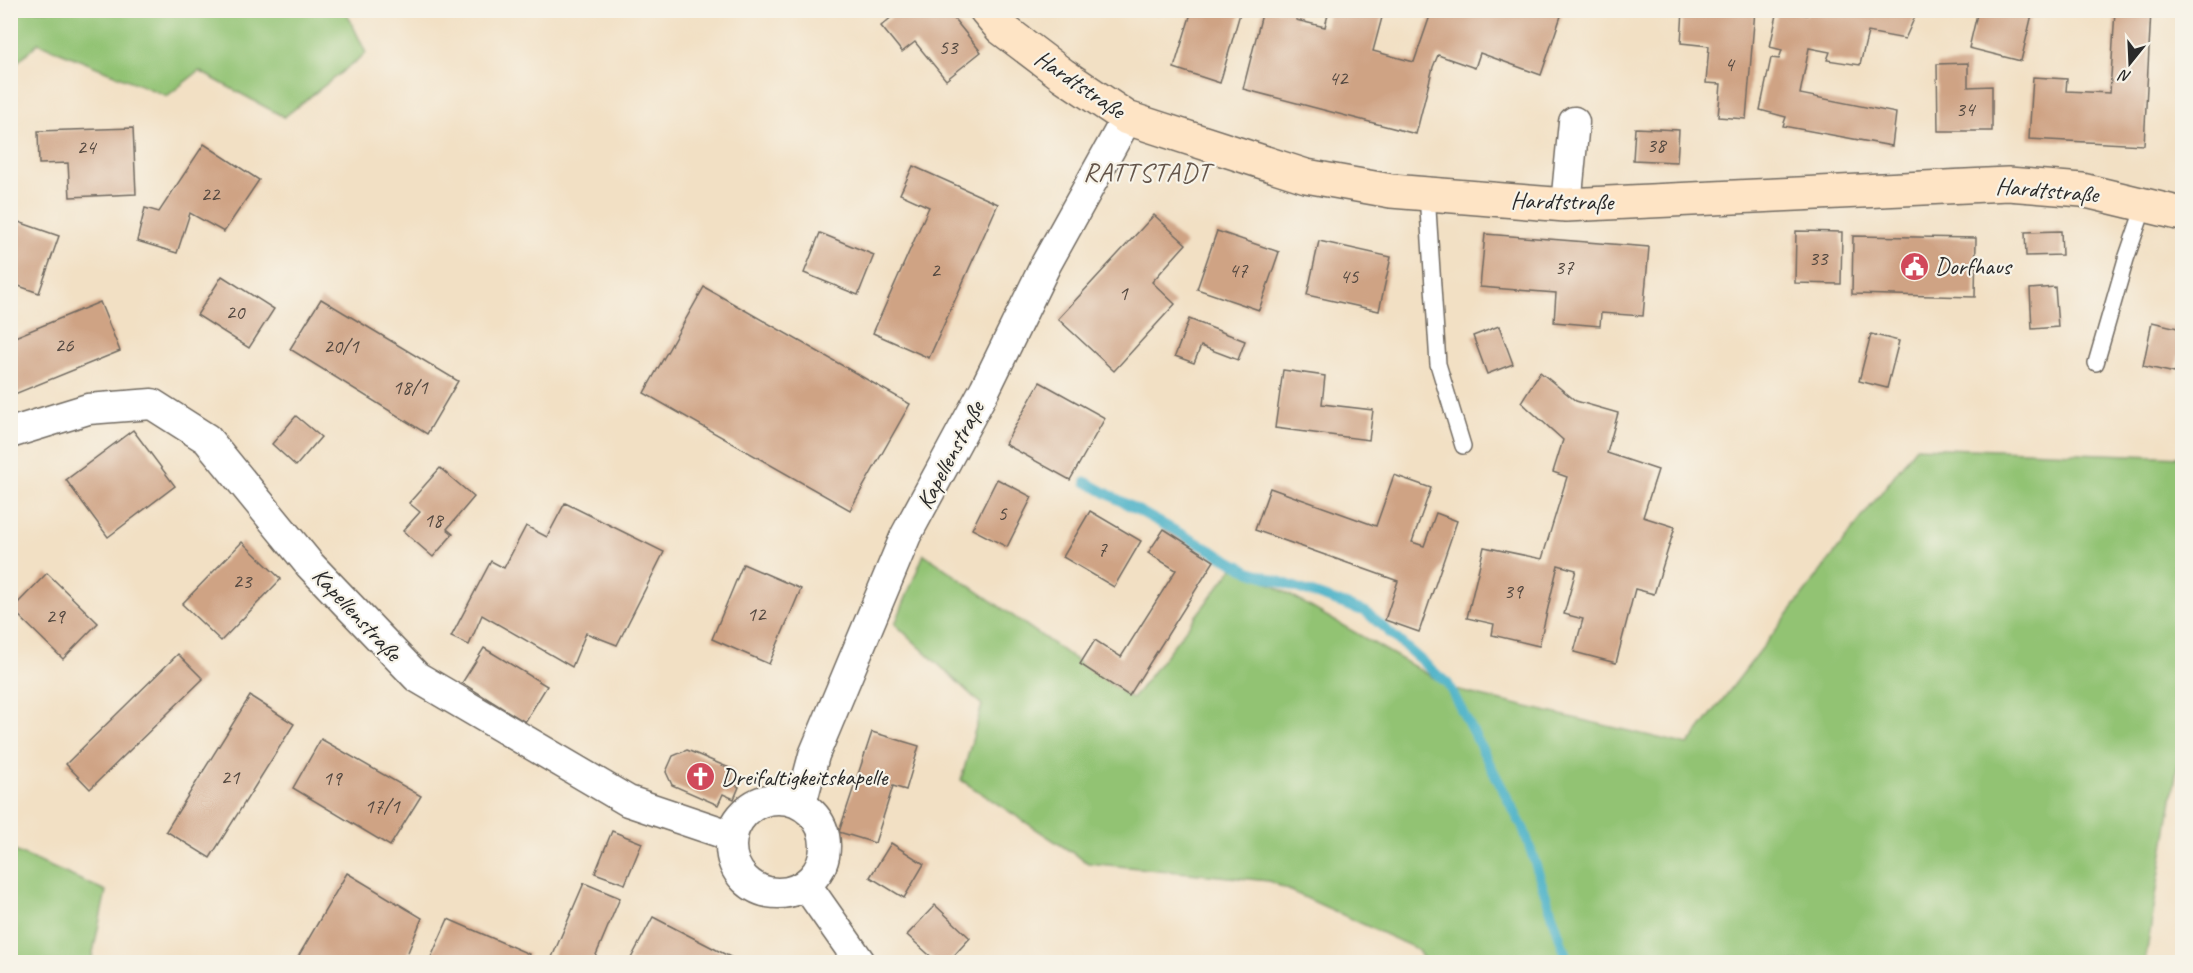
<svg xmlns="http://www.w3.org/2000/svg" width="2193" height="973" font-family="Caveat,sans-serif">
<rect width="100%" height="100%" fill="#f7f3e8"/>
<filter id="ink" filterUnits="userSpaceOnUse"><feTurbulence type="fractalNoise" baseFrequency=".0167" numOctaves="2"/><feDisplacementMap in="SourceGraphic" scale="12" xChannelSelector="R" yChannelSelector="G"/><feConvolveMatrix kernelMatrix="1 2 1 2 8 2 1 2 1" color-interpolation-filters="sRGB"/></filter>
<filter id="wash" filterUnits="userSpaceOnUse"><feTurbulence type="fractalNoise" baseFrequency=".008" numOctaves="4" result="noise"/><feDisplacementMap in="SourceGraphic" scale="24" xChannelSelector="R" yChannelSelector="G"/><feGaussianBlur stdDeviation="1.35" result="paint"/><feColorMatrix in="noise" values="0 0 0 0 0 0 0 0 0 0 0 0 0 0 0 0 0 1.4 0 .05"/><feComposite in="paint" operator="in"/></filter>
<g filter="url(#wash)">
<rect width="100%" height="100%" fill="#f2e0c4"/>
<g fill="#92c373" stroke="#5e774f" stroke-width="1.5">
<polygon points="11,10 346,11 366,53 284,117 199,71 167,96 38,43 11,68"/>
<polygon points="1916,447 2182,457 2182,739 2145,962 1425,962 1417,949 1269,881 1088,863 961,780 982,705 895,624 924,554 1132,699 1236,564 1455,690 1688,745"/>
<polygon points="10,849 106,891 91,962 11,962"/>
</g>
<g fill="none" stroke-linecap="round" stroke-linejoin="round">
<polyline stroke="#49b1c7" stroke-width="10" points="1086,482 1249,571 1366,612 1448,684 1524,830 1568,962"/>
</g>
<g id="blocks">
<g fill="#cfa384">
<polygon points="900,10 947,10 981,52 946,80 915,42 902,52 881,26"/>
<polygon points="1146,10 1161,10 1158,16"/>
<polygon points="1192,10 1241,10 1220,83 1174,68"/>
<polygon points="1263,10 1299,10 1296,20 1325,27 1329,10 1384,10 1373,51 1414,62 1432,10 1563,10 1541,75 1480,53 1475,68 1438,55 1433,67 1416,134 1243,89"/>
<polygon points="1683,10 1755,10 1746,119 1718,117 1721,84 1706,83 1709,46 1681,43"/>
<polygon points="1778,10 1807,15 1807,10 1918,10 1905,39 1868,32 1860,65 1827,60 1830,52 1809,48 1800,94 1896,113 1892,146 1783,126 1786,117 1760,110 1771,58 1779,59 1782,50 1770,47"/>
<polygon points="1978,10 2033,10 2021,61 1969,48"/>
<polygon points="2115,10 2151,10 2144,145 2029,139 2033,77 2067,79 2066,91 2110,93"/>
<polygon points="1968,63 1968,87 1992,86 1992,131 1938,131 1937,64"/>
<polygon points="133,128 136,194 70,197 68,163 39,164 38,131"/>
<polygon points="1635,128 1679,130 1677,162 1633,160"/>
<polygon points="204,144 259,180 224,232 190,213 177,253 137,241 145,208 159,212"/>
<polygon points="913,166 998,204 929,358 873,333 929,207 900,194"/>
<polygon points="1154,215 1186,244 1152,282 1175,304 1114,371 1058,319"/>
<polygon points="10,219 59,236 39,293 10,283"/>
<polygon points="1217,231 1279,252 1259,310 1197,289"/>
<polygon points="1796,231 1842,232 1841,284 1795,283"/>
<polygon points="2061,231 2062,255 2026,256 2025,232"/>
<polygon points="820,233 874,255 858,295 804,273"/>
<polygon points="1485,234 1649,247 1643,316 1601,313 1600,326 1554,322 1556,293 1480,287"/>
<polygon points="1853,236 1976,238 1975,297 1852,294"/>
<polygon points="1319,241 1391,257 1379,311 1307,295"/>
<polygon points="222,276 274,309 249,348 197,315"/>
<polygon points="704,287 910,404 850,510 644,393"/>
<polygon points="2055,287 2058,327 2032,329 2030,289"/>
<polygon points="321,299 458,381 427,434 290,349"/>
<polygon points="100,302 120,351 10,396 10,339"/>
<polygon points="1189,319 1245,341 1238,360 1201,346 1194,363 1175,356"/>
<polygon points="2152,322 2182,329 2182,356 2179,355 2175,373 2143,366"/>
<polygon points="1499,326 1513,364 1487,374 1473,336"/>
<polygon points="1871,334 1899,341 1887,388 1859,381"/>
<polygon points="1283,370 1325,376 1322,404 1373,410 1369,440 1275,428"/>
<polygon points="1540,372 1576,401 1618,413 1607,453 1658,470 1643,517 1675,527 1654,594 1635,589 1616,663 1574,652 1583,619 1564,614 1576,570 1558,565 1539,646 1492,635 1494,624 1467,618 1484,547 1542,559 1567,477 1553,472 1563,440 1521,402"/>
<polygon points="1040,382 1105,418 1070,480 1005,444"/>
<polygon points="296,416 321,437 296,466 272,444"/>
<polygon points="133,430 175,486 108,537 66,480"/>
<polygon points="440,468 474,497 447,529 453,534 433,557 403,531 420,512 409,503"/>
<polygon points="1394,475 1431,488 1412,542 1424,546 1436,513 1457,521 1419,632 1385,620 1398,581 1255,530 1270,488 1376,526"/>
<polygon points="997,479 1032,497 1007,547 972,529"/>
<polygon points="565,503 664,552 617,645 586,633 572,667 482,615 469,645 451,637 491,561 504,568 526,526 547,537"/>
<polygon points="1090,511 1141,541 1114,587 1063,557"/>
<polygon points="1164,529 1214,561 1129,696 1080,664 1095,640 1121,657 1176,570 1148,553"/>
<polygon points="242,542 281,579 221,641 182,604"/>
<polygon points="743,564 801,589 769,664 712,639"/>
<polygon points="47,573 98,623 63,659 12,609"/>
<polygon points="484,648 547,686 525,722 462,683"/>
<polygon points="178,654 203,679 90,789 66,764"/>
<polygon points="250,696 294,724 210,858 166,831"/>
<polygon points="872,732 919,746 906,790 893,786 875,843 839,832"/>
<polygon points="321,739 421,796 390,846 293,788"/>
<polygon points="687,750 734,770 729,781 739,787 734,799 723,794 718,805 672,785 666,772 673,756"/>
<polygon points="612,831 642,843 625,884 595,873"/>
<polygon points="891,843 924,864 904,898 870,877"/>
<polygon points="347,873 422,918 404,962 295,962"/>
<polygon points="584,883 620,898 593,962 550,962"/>
<polygon points="935,905 970,938 948,962 937,962 907,935"/>
<polygon points="653,917 740,962 629,962"/>
<polygon points="448,919 529,954 525,962 429,962"/>
</g>
</g>
</g>
<g filter="url(#ink)">
<use href="#blocks" fill-opacity="0" stroke="#716a61" stroke-width="1.5"/>
<g fill="none" stroke-linecap="round" stroke-linejoin="round">
<defs>
<g id="lane">
<polyline points="1427,194 1438,364 1463,446"/>
<polyline points="2096,363 2126,259 2145,204"/>
</g>
<g id="street">
<polyline points="1566,205 1574,122"/>
<polyline points="10,433 88,409 152,404 207,439 310,565 417,677 628,801 732,836"/>
<circle cx="778" cy="846" r="47"/>
<polyline points="801,804 814,755 906,535 985,389 1046,264 1127,118"/>
<polyline points="806,885 860,962"/>
</g>
<polyline id="secondary" points="986,10 1001,28 1063,75 1127,118 1306,176 1391,191 1566,205 2008,184 2082,190 2182,214"/>
</defs>
<use href="#lane" stroke="#716a61" stroke-width="18"/>
<use href="#street" stroke="#716a61" stroke-width="33"/>
<use href="#secondary" stroke="#716a61" stroke-width="36"/>
<use href="#lane" stroke="#fff" stroke-width="15"/>
<use href="#street" stroke="#fff" stroke-width="30"/>
<use href="#secondary" stroke="#fee4c5" stroke-width="33"/>
</g>
</g>
<defs>
<symbol id="civic-disc" viewBox="-11 -11 22 22"><circle r="9.5" fill="#d1495b" stroke="#f7f3e8"/><path d="M-.6-6.5H3V-4.5H.6V-3L4-1V1h2V6H-6V1h2V-1L-.6-3ZM-1.2 2.5V6h2.4V2.5Z" fill="#fff"/></symbol>
<symbol id="church-disc" viewBox="-11 -11 22 22"><circle r="9.5" fill="#d1495b" stroke="#f7f3e8"/><path d="M-1.2-6h2.4v3.5h3.3v2.4h-3.3V6h-2.4V-.1h-3.3v-2.4h3.3Z" fill="#fff"/></symbol>
</defs>
<g fill-rule="evenodd">
<use href="#civic-disc" x="1898" y="250" width="33" height="33"/>
<use href="#church-disc" x="684" y="760" width="33" height="33"/>
</g>
<g text-anchor="middle" stroke-width="4.5" stroke-linejoin="round" paint-order="stroke">
<g font-size="21" fill="#544941">
<text x="948" y="54">53</text>
<text x="1729" y="71">4</text>
<text x="1338" y="85">42</text>
<text x="1965" y="116">34</text>
<text x="1656" y="152">38</text>
<text x="86" y="154">24</text>
<text x="210" y="201">22</text>
<text x="1818" y="265">33</text>
<text x="1564" y="274">37</text>
<text x="935" y="277">2</text>
<text x="1238" y="277">47</text>
<text x="1349" y="283">45</text>
<text x="1123" y="300">1</text>
<text x="235" y="319">20</text>
<text x="64" y="352">26</text>
<text x="341" y="353">20/1</text>
<text x="410" y="394">18/1</text>
<text x="1002" y="520">5</text>
<text x="433" y="527">18</text>
<text x="1102" y="556">7</text>
<text x="242" y="588">23</text>
<text x="1513" y="598">39</text>
<text x="756" y="621">12</text>
<text x="55" y="623">29</text>
<text x="230" y="784">21</text>
<text x="332" y="785">19</text>
<text x="382" y="813">17/1</text>
</g>
<g font-size="24" fill="#2b2b2b" stroke="#f7f3e8">
<text transform="translate(1080 84) rotate(34)" y="8">Hardtstraße</text>
<text transform="translate(2047 190) rotate(5)" y="8">Hardtstraße</text>
<text transform="translate(1562 201) rotate(1)" y="8">Hardtstraße</text>
<text transform="translate(950 455) rotate(-62)" y="8">Kapellenstraße</text>
<text transform="translate(357 614) rotate(47)" y="8">Kapellenstraße</text>
</g>
<g font-size="24" fill="#2b2b2b" stroke="#f7f3e8" text-anchor="start">
<text x="1935" y="274">Dorfhaus</text>
<text x="721" y="785">Dreifaltigkeitskapelle</text>
</g>
<g font-size="27" letter-spacing="1.5" fill="#64554a" stroke="#f7f3e8">
<text x="1147" y="181">RATTSTADT</text>
</g>
</g>
<rect width="2193" height="973" fill="none" stroke="#f7f3e8" stroke-width="36"/>
<g transform="translate(2130 63) rotate(198)" stroke="#f7f3e8" stroke-width="4.5" paint-order="stroke">
<path d="M0-4.5L10 22L0 15L-10 22Z" fill="#2b2b2b"/>
<text y="-9" font-size="16" font-weight="bold" text-anchor="middle" fill="#2b2b2b">N</text>
</g>
</svg>
